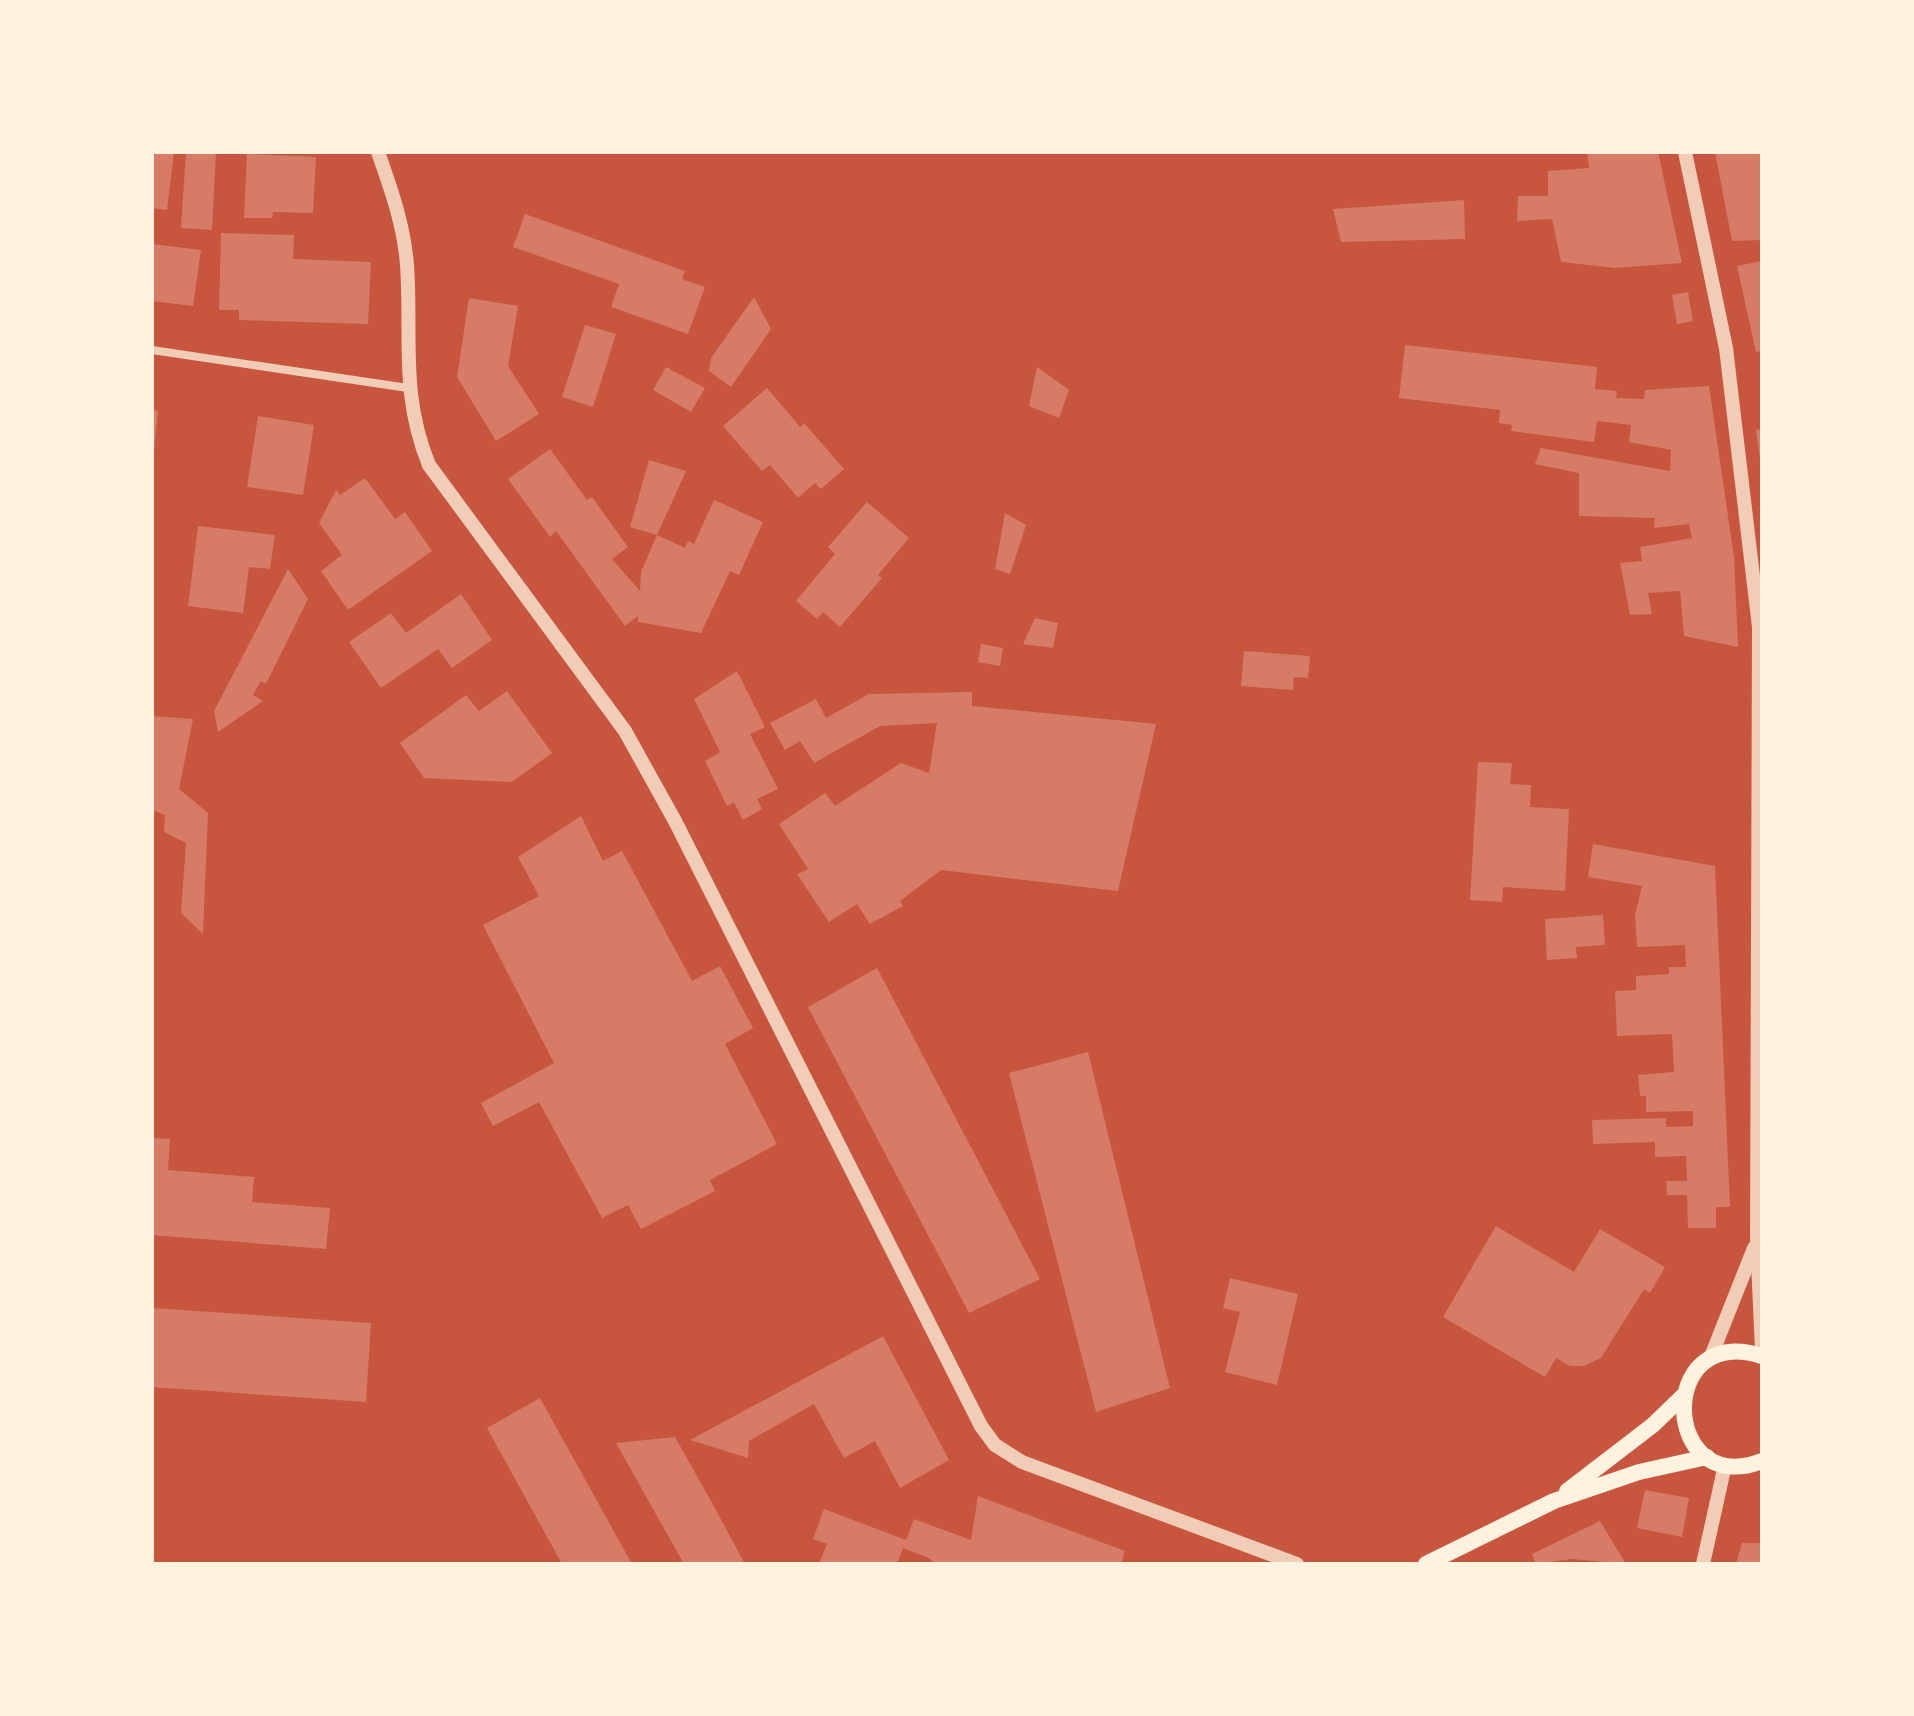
<svg xmlns="http://www.w3.org/2000/svg" width="1914" height="1716" font-family="'Fira Sans',sans-serif">
<rect width="100%" height="100%" fill="#c8553d"/>
<g fill="#d67c66">
<polygon points="152,152 174,152 167,210 152,208"/>
<polygon points="186,152 216,152 212,230 181,228"/>
<polygon points="1587,152 1658,152 1682,263 1615,268 1561,262 1552,219 1517,221 1518,196 1548,196 1548,171 1589,168"/>
<polygon points="1715,152 1762,152 1762,240 1732,241"/>
<polygon points="247,154 316,157 313,213 273,212 272,218 244,218"/>
<polygon points="1464,200 1465,239 1341,242 1333,209"/>
<polygon points="525,214 685,271 682,279 705,287 688,334 611,307 619,284 513,247"/>
<polygon points="221,233 294,235 293,259 371,262 368,324 239,320 239,310 219,310"/>
<polygon points="152,244 201,250 193,306 152,301"/>
<polygon points="1762,261 1762,351 1756,352 1737,266"/>
<polygon points="1688,292 1693,321 1677,324 1672,295"/>
<polygon points="754,297 771,329 731,387 709,371 711,358"/>
<polygon points="469,298 518,306 508,366 539,414 496,441 457,377"/>
<polygon points="585,325 616,334 593,407 562,397"/>
<polygon points="1405,345 1597,367 1595,389 1617,391 1616,398 1644,399 1645,390 1709,386 1734,557 1738,647 1684,636 1680,591 1648,593 1652,614 1630,615 1620,563 1642,561 1640,547 1692,538 1689,524 1654,528 1655,518 1579,516 1579,473 1535,464 1541,448 1670,471 1671,450 1629,442 1631,425 1597,421 1594,442 1511,431 1512,425 1499,423 1500,410 1399,398"/>
<polygon points="666,367 705,388 691,412 653,390"/>
<polygon points="1037,367 1069,390 1059,418 1029,406"/>
<polygon points="767,388 800,427 804,423 844,469 821,489 815,483 798,498 770,465 762,471 723,426"/>
<polygon points="152,410 158,411 154,452 152,452"/>
<polygon points="258,416 314,425 303,495 247,487"/>
<polygon points="1762,429 1762,459 1760,459 1756,430"/>
<polygon points="550,449 587,500 592,497 628,547 612,559 640,591 641,572 657,535 685,548 688,541 694,544 714,500 763,522 739,575 730,571 701,633 638,622 638,616 625,626 556,531 550,537 508,479"/>
<polygon points="649,460 686,471 657,535 630,527"/>
<polygon points="365,478 395,519 405,512 432,551 348,610 321,571 342,555 319,523 336,490 340,495"/>
<polygon points="867,502 909,538 878,575 882,578 840,627 823,612 817,619 796,601 835,554 828,547"/>
<polygon points="1005,513 1026,525 1010,574 995,569"/>
<polygon points="198,526 275,535 270,569 249,567 243,613 188,606"/>
<polygon points="288,569 308,599 266,684 261,681 253,695 263,701 218,732 214,711"/>
<polygon points="461,594 492,640 452,668 438,649 381,688 349,642 391,613 406,633"/>
<polygon points="1035,618 1058,623 1053,648 1023,644"/>
<polygon points="981,644 1003,648 1000,666 978,662"/>
<polygon points="1244,651 1310,656 1308,678 1294,677 1293,690 1241,686"/>
<polygon points="737,671 765,727 750,734 778,789 757,799 762,809 743,820 734,802 727,806 705,761 720,752 694,699"/>
<polygon points="507,691 552,753 512,782 424,778 400,743 466,695 479,711"/>
<polygon points="972,692 972,706 1156,724 1118,891 941,870 900,901 903,906 870,924 857,904 829,922 797,874 808,869 779,824 825,793 835,806 901,763 929,773 937,723 880,726 814,763 800,741 785,750 770,723 816,699 826,718 869,694"/>
<polygon points="152,716 193,719 179,789 208,813 203,934 181,913 186,843 164,832 165,815 152,810"/>
<polygon points="1478,762 1512,763 1510,784 1531,785 1530,807 1569,809 1565,891 1503,887 1502,902 1470,900"/>
<polygon points="581,816 603,861 622,851 692,981 720,966 753,1028 725,1044 777,1144 710,1180 715,1191 641,1229 628,1205 602,1218 539,1102 493,1126 481,1103 554,1063 483,925 539,896 518,857"/>
<polygon points="1593,844 1715,866 1730,1207 1716,1207 1716,1228 1688,1228 1687,1195 1667,1195 1666,1181 1687,1181 1686,1156 1655,1157 1655,1142 1593,1144 1592,1120 1666,1118 1666,1127 1693,1126 1693,1111 1646,1112 1646,1096 1640,1096 1638,1075 1674,1072 1672,1034 1617,1036 1615,991 1636,990 1636,976 1669,974 1669,967 1686,967 1685,945 1637,947 1635,915 1642,886 1588,877"/>
<polygon points="1603,915 1605,945 1576,947 1577,958 1547,960 1545,919"/>
<polygon points="877,968 1040,1279 969,1313 808,1007"/>
<polygon points="1088,1052 1170,1388 1096,1412 1009,1073"/>
<polygon points="152,1138 170,1139 168,1170 254,1177 252,1202 330,1208 326,1249 152,1235"/>
<polygon points="1496,1226 1574,1272 1600,1229 1665,1267 1650,1293 1644,1289 1601,1358 1584,1366 1570,1366 1556,1358 1545,1377 1443,1317"/>
<polygon points="1230,1278 1298,1294 1277,1385 1225,1372 1240,1312 1223,1308"/>
<polygon points="152,1308 371,1323 366,1402 152,1387"/>
<polygon points="883,1336 949,1460 900,1488 875,1441 844,1458 814,1404 749,1441 748,1458 690,1440"/>
<polygon points="540,1398 632,1564 562,1564 487,1428"/>
<polygon points="675,1437 711,1501 745,1564 684,1564 616,1443"/>
<polygon points="1645,1490 1689,1498 1682,1537 1637,1528"/>
<polygon points="978,1496 1125,1551 1121,1564 934,1564 929,1558 903,1548 897,1564 819,1564 827,1544 813,1539 824,1509 906,1540 914,1519 971,1540"/>
<polygon points="1600,1521 1626,1564 1571,1559 1536,1564 1532,1554"/>
<polygon points="1742,1543 1762,1543 1762,1564 1736,1564"/>
</g>
<g fill="none" stroke-linecap="round" stroke-linejoin="round">
<polyline stroke="#f1ccb7" stroke-width="8" points="152,350 408,388"/>
<g stroke="#f1ccb7" stroke-width="14">
<path d="M378,152c13,37 26,73 29,113 5,73 -7,129 22,200l196,266 50,90 306,605 14,19 27,17 275,102"/>
<polyline points="1685,152 1726,348 1759,627 1757,1240 1762,1350"/>
<polyline points="1710,1359 1754,1248"/>
<polyline points="1703,1564 1725,1465"/>
</g>
<g stroke="#fff3e0" stroke-width="16">
<path d="M1762,1356c-108,-34 -100,144 0,105"/>
<polyline points="1567,1491 1653,1425 1683,1396"/>
<polyline points="1426,1564 1554,1501 1639,1472 1707,1457"/>
</g>
</g>
<rect width="1914" height="1716" fill="none" stroke="#fff3e0" stroke-width="308"/>
</svg>
